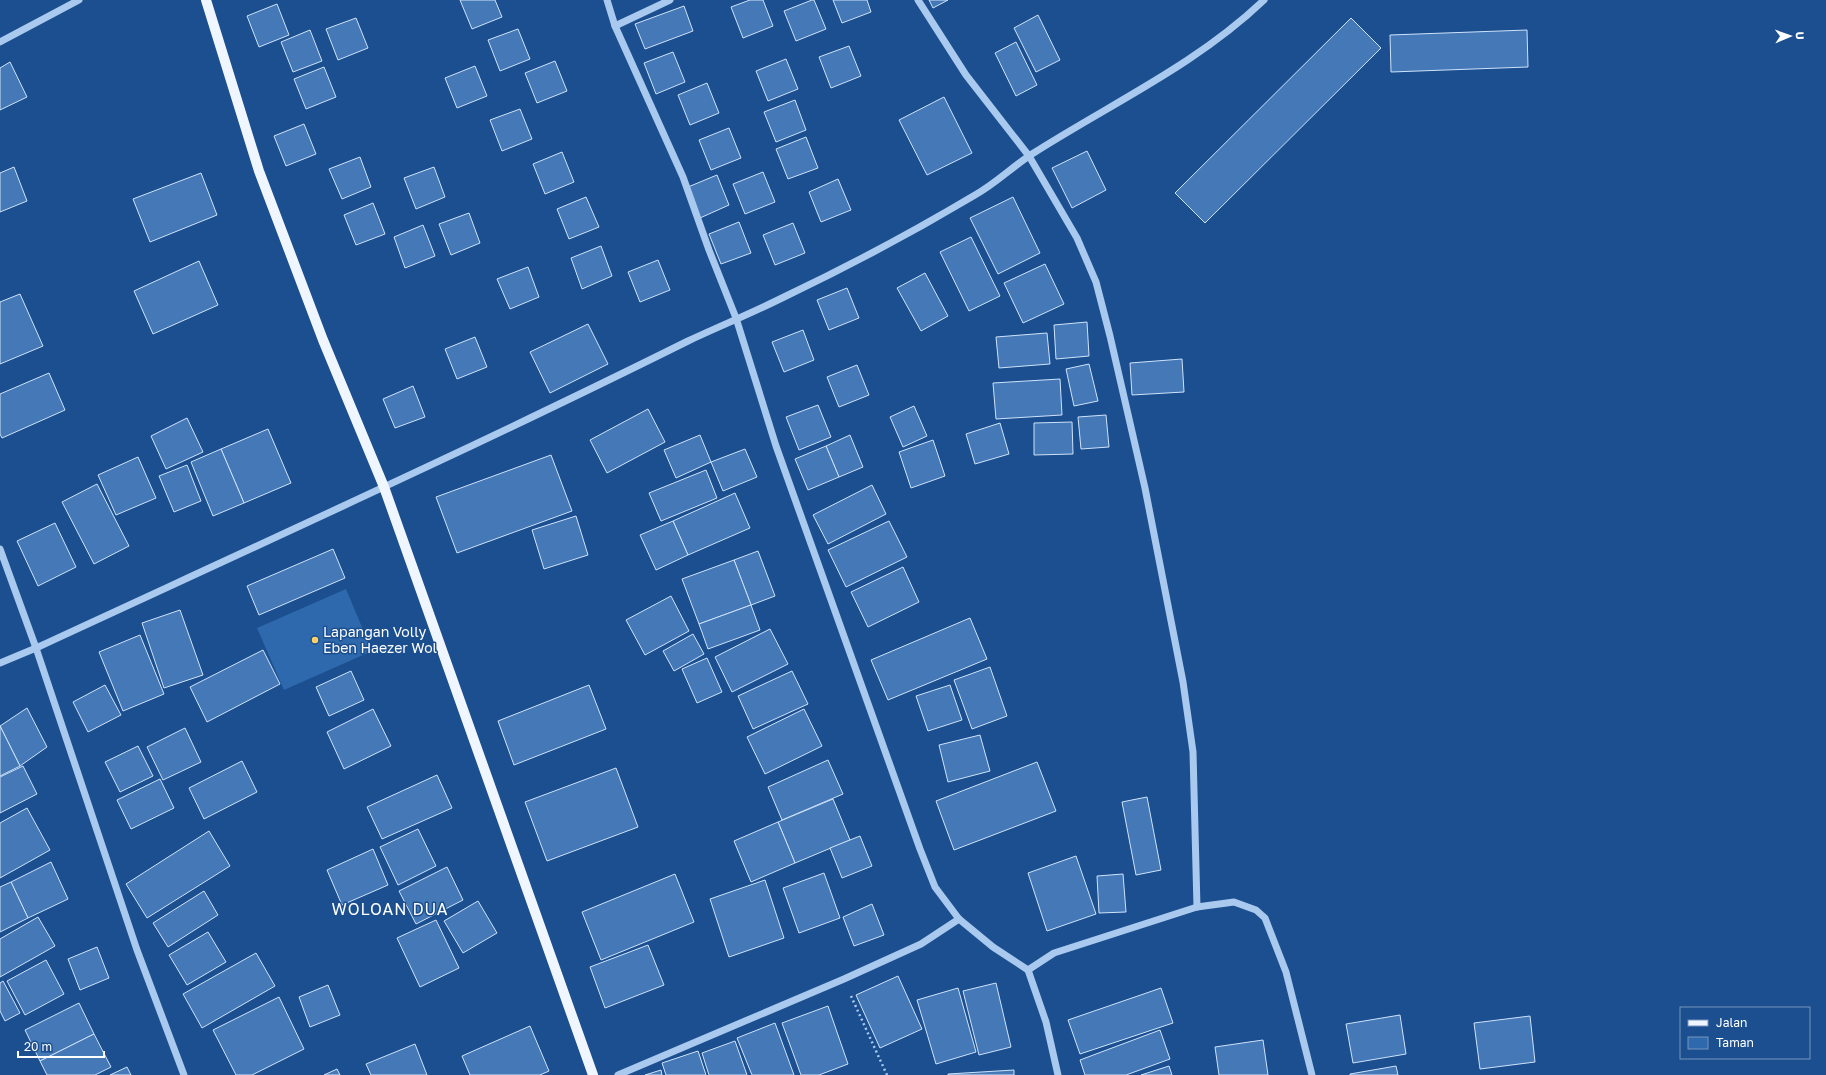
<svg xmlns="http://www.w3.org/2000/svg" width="1826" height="1075" font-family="'Golos Text',sans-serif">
<rect width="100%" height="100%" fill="#1b4f8f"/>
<polygon fill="#2e69ad" points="346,589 372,651 284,690 257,628"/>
<g fill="#4478b7" stroke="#cfe3fa">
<polygon points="460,0 495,0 502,17 472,29"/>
<polygon points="750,0 763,0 773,26 743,38 731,7"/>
<polygon points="812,0 814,0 826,29 796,41 784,11"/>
<polygon points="833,0 867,0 871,12 842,23"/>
<polygon points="929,0 948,0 933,8"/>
<polygon points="277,4 289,35 259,47 247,16"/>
<polygon points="684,6 693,31 645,49 635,24"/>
<polygon points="1038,15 1060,60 1036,72 1014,28"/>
<polygon points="356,18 368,48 338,60 326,29"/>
<polygon points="1351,18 1381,48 1205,223 1175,193"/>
<polygon points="518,29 530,59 500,71 488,40"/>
<polygon points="310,30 322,61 293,72 281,42"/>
<polygon points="1527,30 1528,67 1391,72 1390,35"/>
<polygon points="1016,42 1037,85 1016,96 995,53"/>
<polygon points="849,46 861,76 831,88 819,57"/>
<polygon points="673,52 685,82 656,94 644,63"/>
<polygon points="786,59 798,89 768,101 756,71"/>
<polygon points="555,61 567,91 537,103 525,73"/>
<polygon points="10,62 27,97 0,110 0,68"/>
<polygon points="475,66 487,96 457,108 445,78"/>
<polygon points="324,67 336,97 306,109 294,79"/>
<polygon points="707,83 719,113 690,125 678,95"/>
<polygon points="944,97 972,153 927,175 899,120"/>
<polygon points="795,100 806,130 776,142 764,112"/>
<polygon points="520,109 532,139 502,151 490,120"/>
<polygon points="304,124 316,154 286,166 274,136"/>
<polygon points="729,128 741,158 711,170 699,140"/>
<polygon points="806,137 818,168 788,179 776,149"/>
<polygon points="1087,151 1106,190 1072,208 1052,168"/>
<polygon points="562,152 574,182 545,194 533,164"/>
<polygon points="360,157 371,187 342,199 329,169"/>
<polygon points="14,167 27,201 0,212 0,173"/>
<polygon points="434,167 445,197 416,209 404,178"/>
<polygon points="763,172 775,202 745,214 733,184"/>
<polygon points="201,173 217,215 150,242 133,199"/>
<polygon points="717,175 729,205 700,218 688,187"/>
<polygon points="838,179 851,210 821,222 809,192"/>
<polygon points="586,197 599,227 569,239 557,209"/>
<polygon points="1013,197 1040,253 998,274 970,218"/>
<polygon points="373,203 385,234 356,245 344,215"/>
<polygon points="469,213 480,243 451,255 439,224"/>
<polygon points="739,222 751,253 721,264 709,234"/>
<polygon points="793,223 805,253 775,265 763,235"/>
<polygon points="423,225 435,256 405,268 394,237"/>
<polygon points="971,237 1000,296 969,311 940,252"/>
<polygon points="601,246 612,276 582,289 571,258"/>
<polygon points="658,260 670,290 640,302 628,272"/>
<polygon points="199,261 218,305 153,334 134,291"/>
<polygon points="1045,264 1064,304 1023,323 1004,283"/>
<polygon points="528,267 539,297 510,309 497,279"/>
<polygon points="925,273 948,316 921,331 897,288"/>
<polygon points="847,288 859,318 829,330 817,300"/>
<polygon points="20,294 43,346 0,364 0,302"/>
<polygon points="1087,322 1089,356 1056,359 1054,325"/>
<polygon points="588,324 608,364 550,393 530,352"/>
<polygon points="803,330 814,360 784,372 772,342"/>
<polygon points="1047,333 1050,364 999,368 996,337"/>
<polygon points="475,337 487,367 457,379 445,349"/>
<polygon points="1182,359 1184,392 1132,395 1130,363"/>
<polygon points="1089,364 1098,401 1074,406 1066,369"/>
<polygon points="857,365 869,395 839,407 827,377"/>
<polygon points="49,373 65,410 2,438 0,434 0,394"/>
<polygon points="1060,379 1062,415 996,419 993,383"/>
<polygon points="413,386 425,417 395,428 383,399"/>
<polygon points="818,405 831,437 799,450 786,417"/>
<polygon points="914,406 927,436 903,447 890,417"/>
<polygon points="648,409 665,442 607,473 590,440"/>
<polygon points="1106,415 1109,447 1081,449 1078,417"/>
<polygon points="187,418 203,452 166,469 151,436"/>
<polygon points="1072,422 1073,454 1034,455 1034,423"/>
<polygon points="1000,423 1009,454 975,464 966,434"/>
<polygon points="268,429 291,483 244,503 221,449"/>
<polygon points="700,435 711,462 676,478 664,450"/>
<polygon points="850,435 863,467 839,477 826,446"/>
<polygon points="933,440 945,476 911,488 899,452"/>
<polygon points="826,446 839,477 808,490 795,459"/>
<polygon points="221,449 244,503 213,516 191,462"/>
<polygon points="745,449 757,477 723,491 711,462"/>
<polygon points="551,455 572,511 457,553 436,497"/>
<polygon points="138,457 156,498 116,515 98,475"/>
<polygon points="187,465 201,501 174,512 159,476"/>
<polygon points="706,470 717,498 661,521 649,493"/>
<polygon points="97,484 129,546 94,564 62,502"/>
<polygon points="872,485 886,514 828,544 813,515"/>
<polygon points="735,493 750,528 688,555 673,521"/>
<polygon points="576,516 588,555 544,569 532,530"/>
<polygon points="673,521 688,555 656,570 640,535"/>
<polygon points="889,521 907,557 846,587 828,550"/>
<polygon points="55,523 76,567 38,586 17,541"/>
<polygon points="333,549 345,578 259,615 247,586"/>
<polygon points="758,551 775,596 751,605 734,560"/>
<polygon points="734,560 751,605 699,624 682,579"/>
<polygon points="903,567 919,602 868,627 851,592"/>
<polygon points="671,596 689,631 645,655 626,620"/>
<polygon points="751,605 760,630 708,649 699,624"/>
<polygon points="180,610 203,675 164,688 142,623"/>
<polygon points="970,618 987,659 888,700 871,660"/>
<polygon points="770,629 788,664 732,692 715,657"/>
<polygon points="693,634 704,654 674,671 663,651"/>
<polygon points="140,635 164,694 123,711 99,652"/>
<polygon points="263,650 280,684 207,722 190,687"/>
<polygon points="707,658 722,692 697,703 682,669"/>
<polygon points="990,667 1007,716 972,729 954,680"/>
<polygon points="351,671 364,700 329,716 316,687"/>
<polygon points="792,671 808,704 753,729 738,696"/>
<polygon points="105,685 121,715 88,732 73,702"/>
<polygon points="589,685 606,729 514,765 498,721"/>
<polygon points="950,685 962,720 928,731 916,696"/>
<polygon points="27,708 47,747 20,766 0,726"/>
<polygon points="373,709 391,746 344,769 327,732"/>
<polygon points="804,709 822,746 765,774 747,737"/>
<polygon points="0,726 20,766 0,776"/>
<polygon points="185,728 201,762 163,780 147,747"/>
<polygon points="980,735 990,771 948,782 939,745"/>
<polygon points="138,746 153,776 120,792 105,762"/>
<polygon points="828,760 843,794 782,820 768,787"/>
<polygon points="242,761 257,792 204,819 189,788"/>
<polygon points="1037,762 1056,811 954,850 936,801"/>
<polygon points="23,766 37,794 0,813 0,777"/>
<polygon points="616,768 638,827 547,861 525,802"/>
<polygon points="437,775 452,808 382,839 367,807"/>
<polygon points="160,779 174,808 131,829 117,800"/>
<polygon points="1147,797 1161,870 1136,875 1122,802"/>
<polygon points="833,799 850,840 795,863 778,822"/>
<polygon points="27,808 50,850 0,878 0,823"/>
<polygon points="778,822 795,863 751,882 734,841"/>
<polygon points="418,829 436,866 398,885 380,847"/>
<polygon points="209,831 230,866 147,918 126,884"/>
<polygon points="860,836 872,866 842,878 830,848"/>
<polygon points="373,849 388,885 342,905 327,870"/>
<polygon points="1076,856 1096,914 1047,931 1028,873"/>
<polygon points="51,862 68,899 28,918 11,882"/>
<polygon points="447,867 463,900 416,924 399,891"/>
<polygon points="824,873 840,918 799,933 783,888"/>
<polygon points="675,874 694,922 601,960 582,912"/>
<polygon points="1123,874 1126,912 1099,913 1097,876"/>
<polygon points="765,880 784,938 729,957 710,899"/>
<polygon points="11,882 28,918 0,932 0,887"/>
<polygon points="204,891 218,915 168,947 153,923"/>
<polygon points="478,901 497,933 463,953 444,921"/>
<polygon points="872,904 884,935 854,946 843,917"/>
<polygon points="38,917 55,946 0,977 0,939"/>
<polygon points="436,920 459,968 420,987 397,938"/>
<polygon points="208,932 226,962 187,985 169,955"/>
<polygon points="648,945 664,985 605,1008 590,967"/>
<polygon points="97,947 109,978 80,990 68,959"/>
<polygon points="256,953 275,986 202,1028 183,994"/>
<polygon points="46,960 64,994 25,1015 7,981"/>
<polygon points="898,976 922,1029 880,1048 856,995"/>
<polygon points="3,981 20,1013 5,1021 0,1011 0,983"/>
<polygon points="996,983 1011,1047 979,1055 963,991"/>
<polygon points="328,985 340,1015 310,1027 299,997"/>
<polygon points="958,988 976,1052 936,1064 917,1000"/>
<polygon points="1161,988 1173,1023 1080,1054 1068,1020"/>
<polygon points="279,997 304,1049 252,1075 236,1075 213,1030"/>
<polygon points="79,1003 94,1034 40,1061 25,1030"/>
<polygon points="828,1006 848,1064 819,1075 801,1075 782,1023"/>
<polygon points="1400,1015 1406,1054 1353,1063 1346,1024"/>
<polygon points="1530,1016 1535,1062 1480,1069 1474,1023"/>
<polygon points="775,1023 794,1075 752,1075 737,1038"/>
<polygon points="530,1026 549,1071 540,1075 470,1075 462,1056"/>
<polygon points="1160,1030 1170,1059 1126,1075 1085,1075 1080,1060"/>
<polygon points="94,1034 111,1067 95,1075 47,1075 40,1061"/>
<polygon points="1263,1040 1268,1075 1219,1075 1215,1047"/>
<polygon points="735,1041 747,1075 709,1075 702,1053"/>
<polygon points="415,1044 427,1075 371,1075 366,1064"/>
<polygon points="698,1051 706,1075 666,1075 662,1063"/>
<polygon points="1169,1066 1172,1075 1141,1075"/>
<polygon points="1396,1066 1398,1075 1350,1075 1350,1074"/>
<polygon points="127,1067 131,1075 110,1075"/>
<polygon points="337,1069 340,1075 324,1075"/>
<polygon points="661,1070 662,1075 645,1075"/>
<polygon points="1014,1070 1014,1075 948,1075 948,1074"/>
</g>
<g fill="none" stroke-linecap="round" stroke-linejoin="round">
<polyline stroke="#a9c9ee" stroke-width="2.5" stroke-dasharray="2 3" stroke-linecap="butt" points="851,996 887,1075"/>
<g stroke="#a9c9ee" stroke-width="7">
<polyline points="607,0 615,26 683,177 709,250 736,318 776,446 920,849 935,887 959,919 993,947 1028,970 1046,1022 1058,1075"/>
<polyline points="918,0 966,75 1029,156 1077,238 1096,282 1110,336 1145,488 1183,682 1193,752 1197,907"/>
<polyline points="615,26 670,0"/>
<polyline points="0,42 79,0"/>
<polyline points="0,549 36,648 137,950 184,1075"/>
<path d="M0,663l36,-15c218,-101 437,-200 652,-307 32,-15 64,-28 96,-44 65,-31 129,-65 191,-102 20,-11 37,-28 57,-41 78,-50 164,-89 232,-154"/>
<polyline points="1028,970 1054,953 1197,907 1234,902 1256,910 1265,918 1286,972 1312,1075"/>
<polyline points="618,1075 844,979 921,944 959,919"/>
</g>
<polyline stroke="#f0f6ff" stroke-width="10" points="206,0 259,171 323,340 384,487 593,1075"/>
</g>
<circle fill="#ffd166" stroke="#1b4f8f" stroke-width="1.5" cx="315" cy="640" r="4"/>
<g text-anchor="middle" stroke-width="3" stroke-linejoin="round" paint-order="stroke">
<g font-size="14" fill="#fff" stroke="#1b4f8f" text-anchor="start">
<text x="323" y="637">Lapangan Volly<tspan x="323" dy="16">Eben Haezer Wol</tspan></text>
</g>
<g font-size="16" letter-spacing="1" fill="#fff" stroke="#1b4f8f">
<text x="390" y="915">WOLOAN DUA</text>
</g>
</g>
<rect x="1680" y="1007" width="130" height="52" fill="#1b4f8f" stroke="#7695bc"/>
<rect x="1688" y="1020" width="20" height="6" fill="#f0f6ff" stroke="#7695bc"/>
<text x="1716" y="1027" font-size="12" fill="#ffffff">Jalan</text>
<rect x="1688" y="1037" width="20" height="12" fill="#2e69ad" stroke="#7695bc"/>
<text x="1716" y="1047" font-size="12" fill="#ffffff">Taman</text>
<g transform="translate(1790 36) rotate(88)" stroke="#1b4f8f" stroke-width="3" paint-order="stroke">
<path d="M0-3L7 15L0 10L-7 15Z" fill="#ffffff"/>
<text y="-6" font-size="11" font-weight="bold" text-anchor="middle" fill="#ffffff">U</text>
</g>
<path d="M18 1051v6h86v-6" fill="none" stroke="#ffffff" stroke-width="2"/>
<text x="24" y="1051" font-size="12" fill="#ffffff" stroke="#1b4f8f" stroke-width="3" paint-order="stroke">20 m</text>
</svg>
